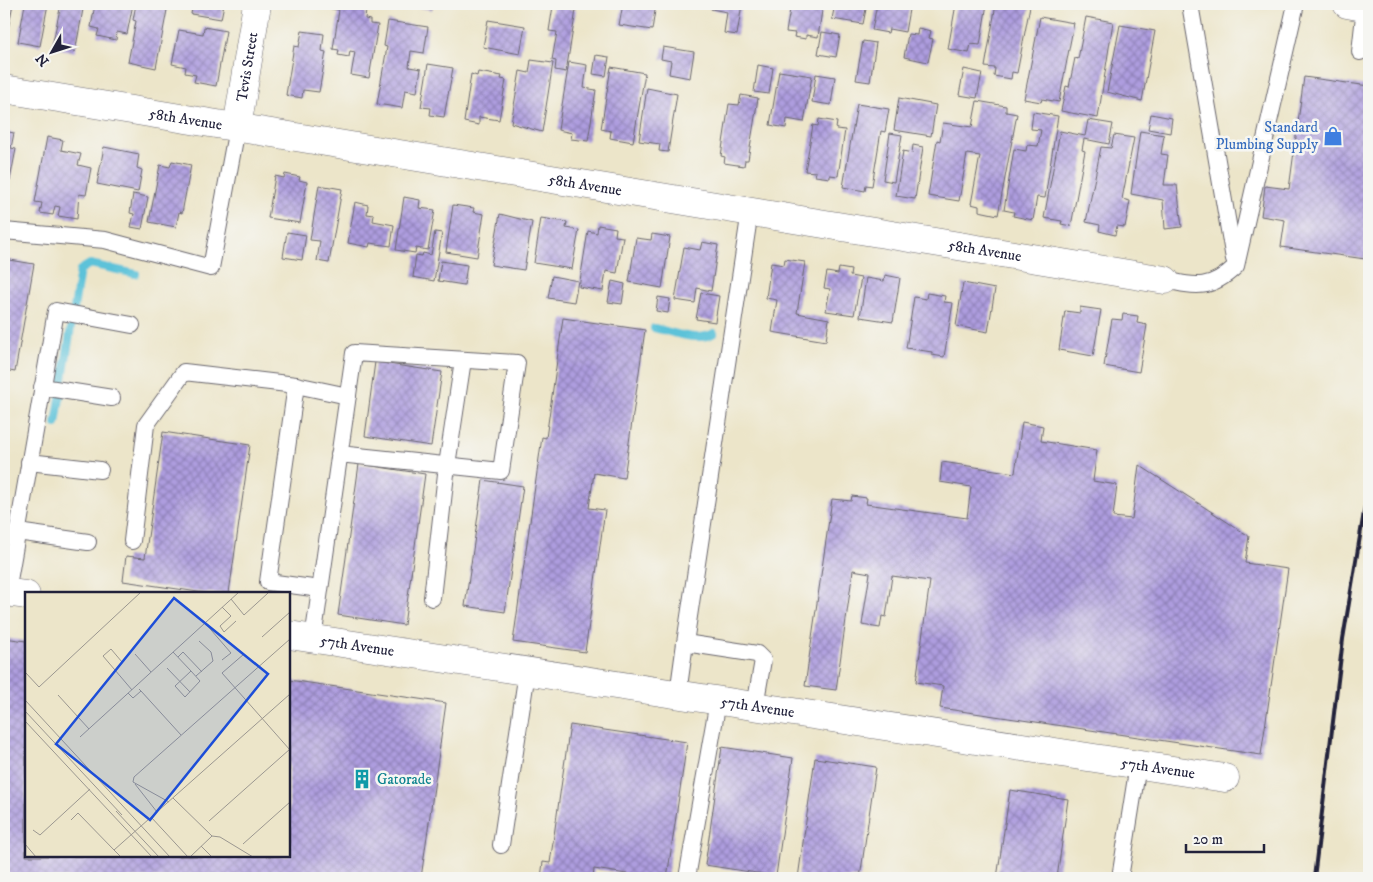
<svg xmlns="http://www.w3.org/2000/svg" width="1373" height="882" font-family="'IM FELL DW Pica',serif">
<defs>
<pattern id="building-cross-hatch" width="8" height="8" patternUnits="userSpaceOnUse" patternTransform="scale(1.25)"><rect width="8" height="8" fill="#ae9ddf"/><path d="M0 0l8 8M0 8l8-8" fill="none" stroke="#8d80b6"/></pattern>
</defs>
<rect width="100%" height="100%" fill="#f6f6f2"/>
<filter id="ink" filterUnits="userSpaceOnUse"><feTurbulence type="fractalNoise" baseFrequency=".02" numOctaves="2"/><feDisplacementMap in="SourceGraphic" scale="10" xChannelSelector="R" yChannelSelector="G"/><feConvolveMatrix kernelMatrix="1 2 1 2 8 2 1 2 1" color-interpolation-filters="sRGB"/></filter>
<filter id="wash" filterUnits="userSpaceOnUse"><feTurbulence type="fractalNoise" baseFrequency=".0096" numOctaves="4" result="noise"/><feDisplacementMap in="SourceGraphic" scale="20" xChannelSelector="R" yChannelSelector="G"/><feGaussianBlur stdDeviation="1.12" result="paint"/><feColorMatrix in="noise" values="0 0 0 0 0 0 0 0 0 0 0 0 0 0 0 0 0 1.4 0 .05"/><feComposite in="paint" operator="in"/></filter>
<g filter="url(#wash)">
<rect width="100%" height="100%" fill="#ece5c9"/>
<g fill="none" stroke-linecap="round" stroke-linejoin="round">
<g stroke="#5cc2d9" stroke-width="8">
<path d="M654,328c18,4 44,15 60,5"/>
<polyline points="56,424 80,270 90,264 136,274"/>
</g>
</g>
<g id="blocks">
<g fill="url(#building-cross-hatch)">
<polygon points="4,4 13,4 6,39 4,39"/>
<polygon points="25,4 48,4 40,46 18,42"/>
<polygon points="61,4 84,4 75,52 52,47"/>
<polygon points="95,4 133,4 127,34 117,32 116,40 97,36 99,29 91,27"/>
<polygon points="136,4 167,10 156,68 128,62 136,21 133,20"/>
<polygon points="193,4 224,4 221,19 191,14"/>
<polygon points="314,4 358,4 357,8 366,10 365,19 370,20 370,24 378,25 369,78 351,75 355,52 350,51 349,57 338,55 339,50 333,49 339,10 314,6"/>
<polygon points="412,4 433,4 432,10 411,6"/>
<polygon points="623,4 656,4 652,30 619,25"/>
<polygon points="711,4 742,4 737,35 724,33 727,12 711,9"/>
<polygon points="791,4 823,4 818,37 806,35 806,39 794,37 795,33 786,32"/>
<polygon points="835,4 867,4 863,24 832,19"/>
<polygon points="877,4 910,4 905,32 889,29 888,33 872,30"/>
<polygon points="956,4 987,4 980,45 971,44 969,53 948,49"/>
<polygon points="996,4 1021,4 1030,6 1017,73 1012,72 1011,79 994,76 995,68 985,67"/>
<polygon points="553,6 576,10 566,72 555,70 556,61 552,60 557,32 549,31"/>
<polygon points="1040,17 1074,23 1059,102 1042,99 1041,102 1024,99"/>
<polygon points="1086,17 1113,22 1098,118 1061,111 1066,86 1069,87 1075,58 1078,59"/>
<polygon points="488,20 525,26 520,54 483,47"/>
<polygon points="388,21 428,27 424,53 411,51 409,67 421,69 417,92 405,90 402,108 377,104 387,47 384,46"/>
<polygon points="1120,25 1155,31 1142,101 1107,92"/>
<polygon points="204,27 226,31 216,86 194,82 196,75 185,73 186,67 172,64 179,30 203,34"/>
<polygon points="918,28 931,31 929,38 933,39 928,62 904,57 908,34 917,35"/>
<polygon points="302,31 324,34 322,51 326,52 319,92 303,90 302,98 286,95 294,46 299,47"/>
<polygon points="822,32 840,35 836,57 818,54"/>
<polygon points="863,41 876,43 870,82 856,80"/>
<polygon points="663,47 694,52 690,78 669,74 671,61 661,59"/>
<polygon points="596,55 609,57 606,76 593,74"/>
<polygon points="531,60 553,63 542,132 511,123 520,71 529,73"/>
<polygon points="569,62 587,65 584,88 596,90 588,141 571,139 572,133 558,130"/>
<polygon points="428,64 453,68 444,117 430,115 431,108 421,107"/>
<polygon points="758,65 773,68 769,94 754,92"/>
<polygon points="611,67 645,73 633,142 610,138 611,131 601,129"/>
<polygon points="964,69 982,73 977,98 959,95"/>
<polygon points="779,71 812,76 804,122 787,119 786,128 770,125"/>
<polygon points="478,72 502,76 501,79 506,80 499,120 479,117 479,125 464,122 471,74 477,76"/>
<polygon points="816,74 835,77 831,105 812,102"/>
<polygon points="1304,77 1369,86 1369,231 1365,259 1281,247 1285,220 1261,216 1265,186 1289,189"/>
<polygon points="647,88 677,94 668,152 659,151 660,144 639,141"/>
<polygon points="741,95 758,98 748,160 745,160 744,166 724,163 725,157 721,156 729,104 739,105"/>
<polygon points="899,98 936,105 931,136 894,130"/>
<polygon points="977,101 1006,106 1006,112 1017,114 998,215 979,211 979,206 971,204 980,156 967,154 959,201 928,196 937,140 940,141 943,123 972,127"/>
<polygon points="857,104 889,109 885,132 881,131 872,186 866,185 865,191 843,187"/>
<polygon points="1033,112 1058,116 1045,198 1037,197 1033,220 1013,216 1014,212 1004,210 1014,149 1026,151 1027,145 1038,146 1041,130 1031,129"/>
<polygon points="1151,114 1172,118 1170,133 1148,129"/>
<polygon points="819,119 837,122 836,129 845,130 838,176 830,175 830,178 815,176 816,172 805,171 813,125 818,126"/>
<polygon points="1088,120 1113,124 1109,144 1084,139 1082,150 1085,151 1071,226 1061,224 1062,221 1044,218 1060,131 1085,136"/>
<polygon points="4,131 14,133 11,148 16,149 10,180 4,179"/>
<polygon points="1140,131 1164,135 1161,154 1168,155 1164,185 1177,185 1182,227 1165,229 1163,200 1131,194"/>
<polygon points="890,133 902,135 894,182 883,180"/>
<polygon points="1114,135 1134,138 1122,199 1130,201 1125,227 1117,226 1115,235 1099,231 1100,225 1086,222 1101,147 1111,148"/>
<polygon points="47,137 63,140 61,150 81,154 78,165 91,168 86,195 79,194 77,219 58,216 60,207 55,206 53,215 40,213 42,203 35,202"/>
<polygon points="913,145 923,147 915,199 896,196 903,151 912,153"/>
<polygon points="104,147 139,154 137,168 142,170 138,192 97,184"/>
<polygon points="172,161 191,165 182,213 179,212 176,227 149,222 160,165 170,167"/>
<polygon points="285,174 300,177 299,180 307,182 300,223 268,218 275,176 284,178"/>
<polygon points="319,185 342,189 329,263 317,261 320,241 310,240"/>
<polygon points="133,194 148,197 142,229 131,227 134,214 130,213"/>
<polygon points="404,197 420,200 419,208 435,210 428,250 416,248 415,253 396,250"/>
<polygon points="355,202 368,205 367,214 374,215 373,221 394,225 391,246 370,243 369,247 348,243"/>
<polygon points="453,205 474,208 473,212 484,214 477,257 446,252"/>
<polygon points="500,214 532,222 524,270 491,265"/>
<polygon points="541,218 567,222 566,228 579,230 572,269 534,263"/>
<polygon points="598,225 616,228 615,236 623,237 617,273 606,271 603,291 579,287 588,231 597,233"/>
<polygon points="287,232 306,235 302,260 283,257"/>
<polygon points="435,232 442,233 434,281 413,277 416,255 422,256 423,253 431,255"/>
<polygon points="652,234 670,237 662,288 629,282 636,238 651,240"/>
<polygon points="702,242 718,245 711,291 697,288 695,303 675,300 684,247 700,250"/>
<polygon points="4,259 34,264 15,372 4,370"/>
<polygon points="785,259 805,262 797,313 829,319 826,341 772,332 777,300 766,298 771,263 784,265"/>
<polygon points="441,261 467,265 464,285 438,281"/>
<polygon points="839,268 851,270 850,276 861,278 854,315 826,311 830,289 824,288 827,272 838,274"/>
<polygon points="885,275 900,278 893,322 860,317 866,278 884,281"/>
<polygon points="552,276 578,281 574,302 548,298"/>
<polygon points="612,281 625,284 622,304 608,302"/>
<polygon points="963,283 995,289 988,332 956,326"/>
<polygon points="701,293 719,296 715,322 696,319"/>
<polygon points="927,293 945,296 944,302 953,303 944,357 932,355 932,352 906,348 914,297 926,299"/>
<polygon points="658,297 670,299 668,313 656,311"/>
<polygon points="1080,307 1101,310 1093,356 1059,350 1065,311 1080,313"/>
<polygon points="1123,314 1138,316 1137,323 1147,325 1139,372 1104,366 1112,319 1122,320"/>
<polygon points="563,318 645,330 624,478 594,473 589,508 605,510 585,652 513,642 542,437 546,438"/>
<polygon points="375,362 442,372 431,446 365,436"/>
<polygon points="1022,422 1043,426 1041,441 1097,450 1093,481 1117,485 1113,517 1132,519 1139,465 1249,536 1245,563 1288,569 1261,755 940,708 943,686 916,682 930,581 892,576 886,617 882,616 880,628 862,625 870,573 853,570 836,690 805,686 832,499 851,501 852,496 867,498 866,504 967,518 971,487 940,482 942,462 1015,473"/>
<polygon points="163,432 250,445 229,593 205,593 123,581 126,556 145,558"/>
<polygon points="359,464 425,474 404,625 338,615"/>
<polygon points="483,480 523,486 505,612 465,606"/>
<polygon points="4,638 26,641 26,856 289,856 289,680 446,703 421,878 4,878"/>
<polygon points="570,725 687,742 667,878 653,878 594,869 593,878 541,878 543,862 550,863"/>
<polygon points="722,747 793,758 776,876 705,865"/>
<polygon points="815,758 876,767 860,878 798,878"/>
<polygon points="1010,790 1068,799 1057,878 997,878"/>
</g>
</g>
</g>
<g filter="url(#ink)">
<use href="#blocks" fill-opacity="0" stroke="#69666d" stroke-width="1"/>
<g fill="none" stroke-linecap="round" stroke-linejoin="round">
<defs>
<g id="service">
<polyline points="1190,4 1234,259"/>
<polyline points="1360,52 1365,7"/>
<polyline points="4,231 105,240 211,268 237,128"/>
<path d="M1165,280c32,7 46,10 71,-14l60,-262"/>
<polyline points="296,385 268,582 320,589"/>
<polyline points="42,387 112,398"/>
<polyline points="29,462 100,470"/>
<polyline points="17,532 88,542"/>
<polyline points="132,541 146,425 184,372 296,385 348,396"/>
<polyline points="7,592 56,311 132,325"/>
<polyline points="432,598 447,465 463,360"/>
<polyline points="313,639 354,353 517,363 501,471 339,454"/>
<polyline points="685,643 750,211"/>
<polyline points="678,694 685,643 757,654 763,660 755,706"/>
<polyline points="501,845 527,672"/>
<polyline points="687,878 718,701"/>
<polyline points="1120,878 1138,765"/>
</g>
<g id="minor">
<path id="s1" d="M4,89l1161,191"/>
<path id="s2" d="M237,128l20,-124"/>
<polyline points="4,592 26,595"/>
<path id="s3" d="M289,635l936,143"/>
</g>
<polyline id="tertiary" points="1347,4 1369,8"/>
</defs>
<use href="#service" stroke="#69666d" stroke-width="18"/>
<use href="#minor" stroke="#69666d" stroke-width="29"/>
<use href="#tertiary" stroke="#69666d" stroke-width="29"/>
<use href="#service" stroke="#fff" stroke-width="16"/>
<use href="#minor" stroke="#fff" stroke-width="28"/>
<use href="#tertiary" stroke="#fff" stroke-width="28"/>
<polyline stroke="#22223b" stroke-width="4" points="1314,878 1343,639 1369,482"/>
</g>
</g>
<defs>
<symbol id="shop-bare" viewBox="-9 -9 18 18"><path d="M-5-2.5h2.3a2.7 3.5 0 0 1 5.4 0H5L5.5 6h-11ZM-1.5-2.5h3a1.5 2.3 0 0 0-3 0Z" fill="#3f7fe0" stroke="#f6f6f2" stroke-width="2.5" paint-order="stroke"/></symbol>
<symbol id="building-bare" viewBox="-9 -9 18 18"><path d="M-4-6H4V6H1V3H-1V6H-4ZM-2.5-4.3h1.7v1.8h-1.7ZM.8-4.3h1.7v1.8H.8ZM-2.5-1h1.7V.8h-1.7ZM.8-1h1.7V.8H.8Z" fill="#0f9aa8" stroke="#f6f6f2" stroke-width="2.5" paint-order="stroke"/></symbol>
</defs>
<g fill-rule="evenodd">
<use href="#shop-bare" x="1319" y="122" width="28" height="28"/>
<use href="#building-bare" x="348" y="765" width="28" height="28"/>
</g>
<g text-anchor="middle" stroke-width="5" stroke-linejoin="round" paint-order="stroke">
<g font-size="15" fill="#22223b" stroke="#f6f6f2">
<text dy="5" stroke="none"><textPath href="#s2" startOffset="62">Tevis Street</textPath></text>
<text dy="5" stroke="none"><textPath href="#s1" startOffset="184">58th Avenue</textPath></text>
<text dy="5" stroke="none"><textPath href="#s1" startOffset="589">58th Avenue</textPath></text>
<text dy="5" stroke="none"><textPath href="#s1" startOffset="994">58th Avenue</textPath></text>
<text dy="5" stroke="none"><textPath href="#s3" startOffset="69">57th Avenue</textPath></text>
<text dy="5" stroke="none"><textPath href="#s3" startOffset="474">57th Avenue</textPath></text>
<text dy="5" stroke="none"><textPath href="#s3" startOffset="879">57th Avenue</textPath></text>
</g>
<g font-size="15" fill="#366cbe" stroke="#f6f6f2" text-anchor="end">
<text x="1318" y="132">Standard<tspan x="1318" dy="17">Plumbing Supply</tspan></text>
</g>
<g font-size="15" fill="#0d838f" stroke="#f6f6f2" text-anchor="start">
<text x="377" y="784">Gatorade</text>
</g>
</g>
<g transform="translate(25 592)">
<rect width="265" height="265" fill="#ece5c9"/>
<path fill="none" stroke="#9b9790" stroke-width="1" d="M206,7l13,16 24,-22M197,15l9,9 -11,10 4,6 12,-11M180,31l26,30 -9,7M237,45l28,-25M148,60l18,19 9,10 -15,16 -10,-11 16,-15M110,62l16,18M219,62l-22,19 68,77M153,65l5,-5 19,20M97,70l-11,-13 -8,7 29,34M142,76l23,24M0,80l14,15 102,-95M171,84l17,-15 -2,-9 -12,-11M116,99l40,44M103,101l5,5 8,-7 -2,-2M33,103l31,34M0,108l145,157M0,119l97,104M0,129l127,136M55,145l159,-145M108,190l1,-5 156,-138M108,190l36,20M110,192l22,28M148,206l39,38 8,1 33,20M91,219l43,46M126,225l37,40M46,228l7,-7 36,37M184,229l81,-72M8,238l7,5 50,-46M0,252l11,13M218,252l47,-42M176,254l11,11M96,265l-7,-7 176,-156M165,265l22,-21"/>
<path fill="#1d4ed8" fill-opacity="0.15" stroke="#1d4ed8" stroke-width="2.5" d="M149,6l94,76 -118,146 -94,-76z"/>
<rect width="265" height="265" fill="none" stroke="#22223b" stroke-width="2.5"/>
</g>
<rect width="1373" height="882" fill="none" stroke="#f6f6f2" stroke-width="20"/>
<g transform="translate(52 52) rotate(231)" stroke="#f6f6f2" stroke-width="4" paint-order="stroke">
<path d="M0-4L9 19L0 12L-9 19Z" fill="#22223b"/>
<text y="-8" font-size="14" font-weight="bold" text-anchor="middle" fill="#22223b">N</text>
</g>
<path d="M1186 844v8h78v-8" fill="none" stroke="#22223b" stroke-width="2.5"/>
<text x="1193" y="844" font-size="15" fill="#22223b" stroke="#f6f6f2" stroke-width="4" paint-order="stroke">20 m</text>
</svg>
